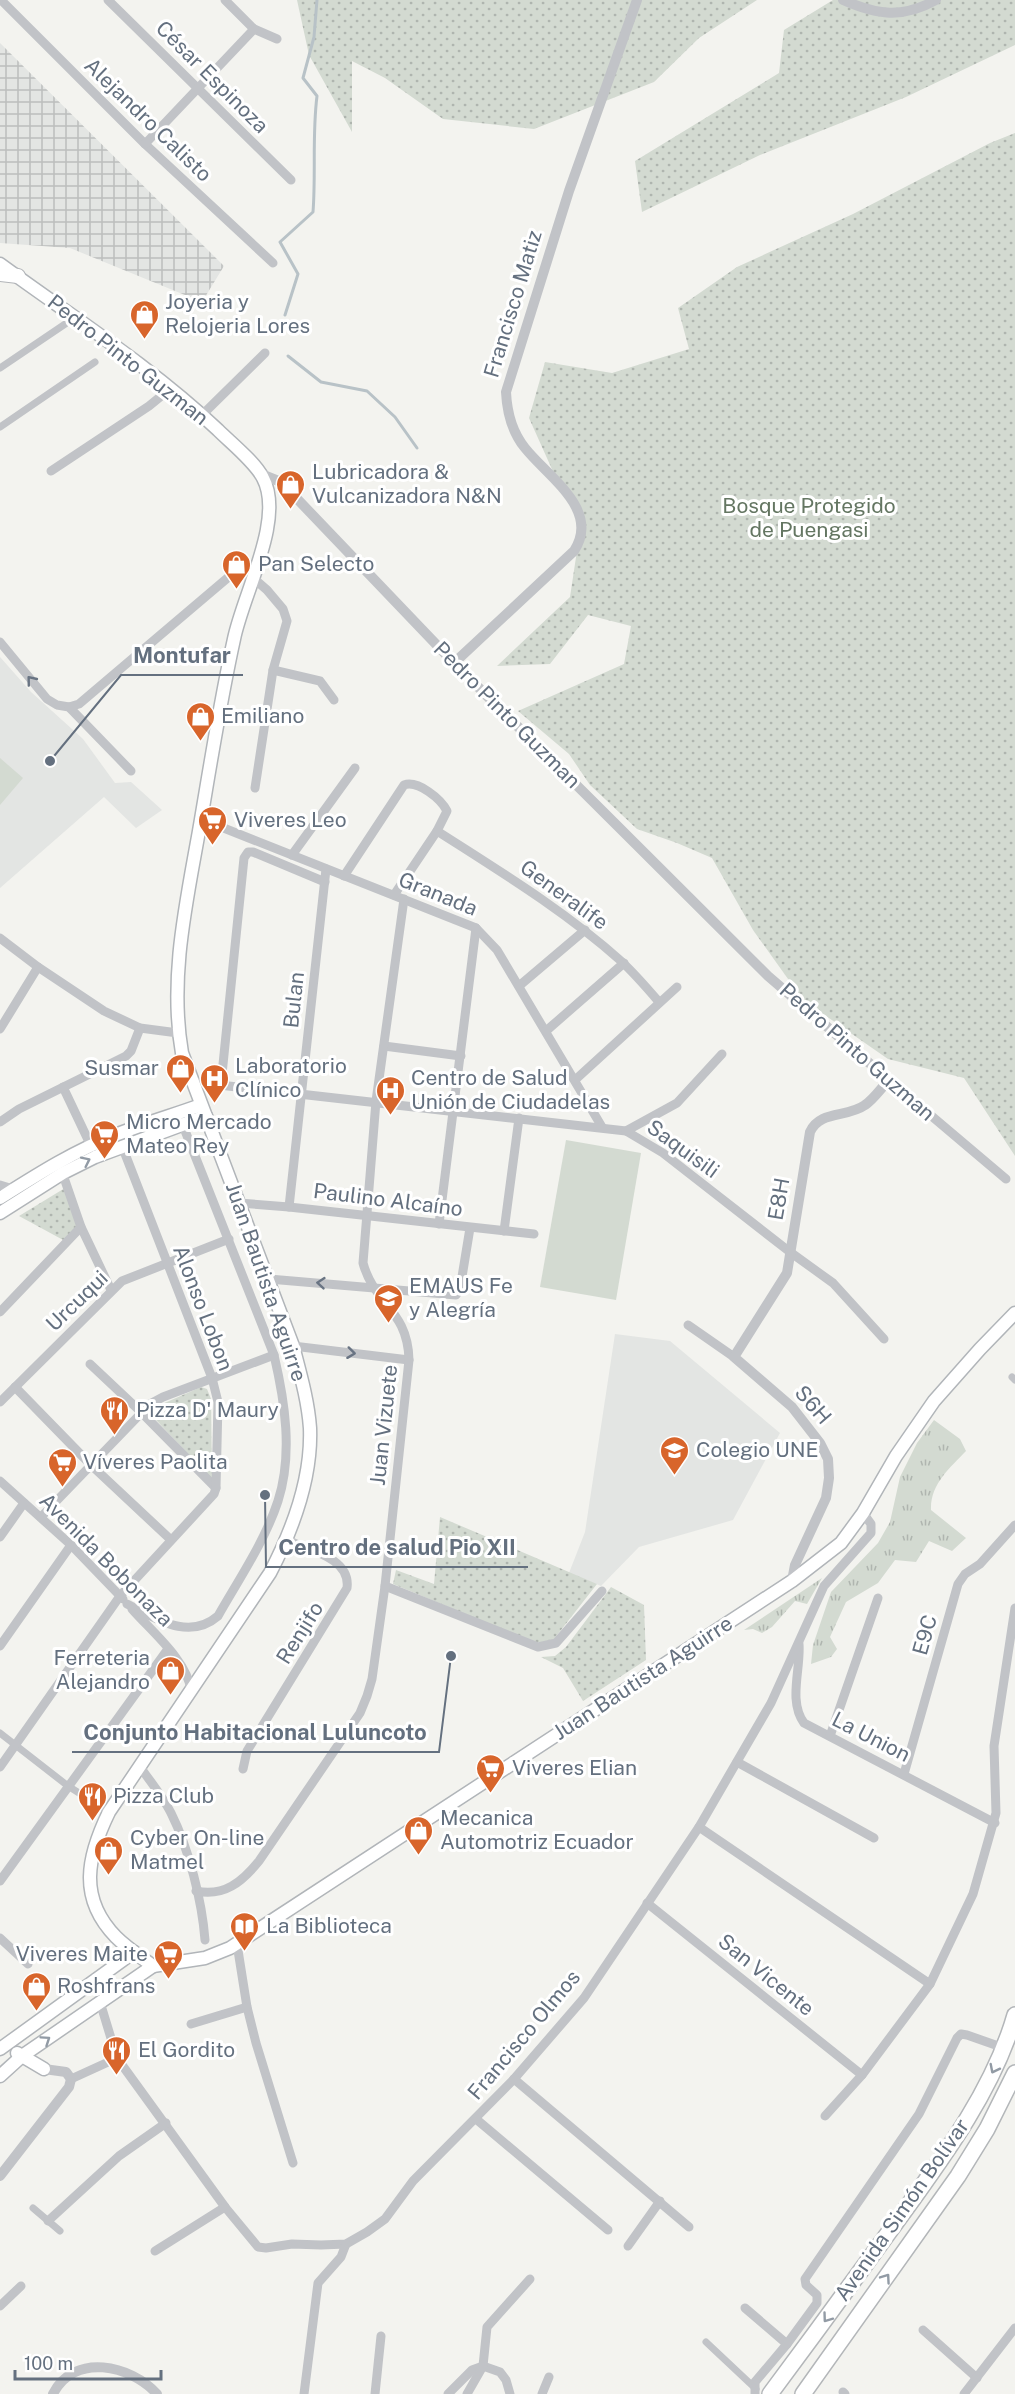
<svg xmlns="http://www.w3.org/2000/svg" width="1015" height="2394" font-family="'Public Sans',sans-serif">
<defs>
<pattern id="industrial-grid" width="8" height="8" patternUnits="userSpaceOnUse" patternTransform="scale(1.5)"><rect width="8" height="8" fill="#e3e5e3"/><path d="M0 4h8M4 0v8" fill="none" stroke="#bcbebd"/></pattern>
<pattern id="grass-tufts" width="24" height="20" patternUnits="userSpaceOnUse" patternTransform="scale(1.5)"><rect width="24" height="20" fill="#d3dad1"/><path d="M3 7l-1-3M5 7V3M7 7l1-3M15 17l-1-3M17 17v-4M19 17l1-3" fill="none" stroke="#afb5af"/></pattern>
<pattern id="park-dots" width="8" height="8" patternUnits="userSpaceOnUse" patternTransform="scale(1.5)"><rect width="8" height="8" fill="#d3dad1"/><path d="M2 2h.1M6 6h.1" fill="none" stroke="#afb5af" stroke-width="1.8" stroke-linecap="round"/></pattern>
</defs>
<rect width="100%" height="100%" fill="#f3f3ef"/>
<g fill="#e3e5e3">
<polygon points="0,657 31,692 83,739 115,783 131,782 162,810 136,828 104,797 0,888"/>
<polygon points="615,1334 670,1341 780,1433 733,1520 639,1547 601,1586 569,1573 585,1532"/>
</g>
<polygon fill="url(#industrial-grid)" points="0,43 224,266 202,302 70,248 0,243"/>
<g fill="url(#grass-tufts)">
<path d="M934,1420l26,19 6,12c-16,17 -36,33 -35,59l35,28 -14,13 -23,-10 -13,21 -21,-2 -17,23 -32,19 -16,35 7,12 -6,8 -20,7 2,-19 18,-53 47,-49 12,-21 10,-45 17,-34z"/>
<polygon points="822,1578 807,1604 795,1601 772,1627 762,1633 753,1629 744,1630"/>
</g>
<g fill="url(#park-dots)">
<polygon points="297,0 757,0 699,38 654,82 534,129 443,119 385,78 352,61 352,132 309,55"/>
<polygon points="833,0 1015,0 1015,45 906,97 760,155 642,212 635,161 779,73 784,30"/>
<polygon points="1015,133 1015,1156 964,1078 888,1059 803,1000 753,930 712,858 677,843 637,829 590,785 569,754 518,711 624,664 631,626 588,615 550,664 497,666 570,597 581,524 555,476 529,418 545,362 612,373 689,349 678,308 737,267 853,214 990,143"/>
<polygon points="65,1188 79,1227 65,1241 19,1216"/>
<polygon points="201,1387 207,1389 211,1399 212,1479 156,1420 160,1405"/>
<polygon points="440,1517 597,1584 554,1639 544,1643 533,1642 393,1584 396,1570 434,1584"/>
<polygon points="611,1587 644,1605 646,1660 583,1701 563,1668 541,1657 555,1656 566,1647"/>
</g>
<g fill="#d3dad1">
<polygon points="0,758 23,778 0,805"/>
<polygon points="566,1140 641,1153 616,1300 540,1287"/>
</g>
<g fill="none" stroke-linecap="round" stroke-linejoin="round">
<g stroke="#b8c2c7" stroke-width="3">
<path d="M285,315l13,-41 -18,-32 33,-30c3,-39 -1,-77 4,-116l-14,-18 11,-41 3,-37"/>
<polyline points="288,356 321,382 367,391 395,417 417,448"/>
</g>
<defs>
<g id="secondary">
<path d="M0,264c74,54 151,103 218,166 13,13 37,32 45,48 22,41 -20,116 -29,161 -14,63 -24,128 -35,192 -13,73 -30,148 -17,222l111,293c7,27 15,54 17,82 2,51 -17,101 -40,145l-161,239c-22,45 -31,86 7,125 11,11 25,20 37,29l52,-8 25,-10 562,-367 49,-38 22,-30 33,-57 38,-55 46,-52 35,-36"/>
<path d="M0,1198c38,-24 76,-48 118,-64 27,-11 56,-19 83,-29"/>
<polyline points="0,1213 63,1173 95,1157 206,1116"/>
<polyline points="0,2049 134,1952"/>
<polyline points="17,2053 44,2069"/>
<polyline points="0,2076 22,2056 153,1966"/>
</g>
<polyline id="primary" points="0,274 18,276"/>
<g id="trunk">
<path d="M770,2394c41,-55 82,-111 122,-166 47,-65 101,-136 123,-213"/>
<polyline points="803,2394 958,2176 987,2129 1015,2073"/>
</g>
</defs>
<use href="#secondary" stroke="#b1b5b9" stroke-width="15"/>
<use href="#primary" stroke="#b2b5b9" stroke-width="16"/>
<use href="#trunk" stroke="#b3b6b9" stroke-width="18"/>
<g stroke="#c1c3c7" stroke-width="7">
<polyline points="0,368 77,316"/>
<polyline points="0,427 95,362"/>
<polyline points="1012,1377 1015,1380"/>
<polyline points="0,1733 68,1786 109,1812"/>
<polyline points="33,2208 60,2231"/>
<polyline points="706,2342 756,2389"/>
</g>
<g stroke="#c1c3c7" stroke-width="9">
<polyline points="1,0 145,144 273,263"/>
<polyline points="108,0 291,180"/>
<polyline points="225,0 254,29 277,39"/>
<polyline points="145,144 254,29"/>
<polyline points="202,415 265,353"/>
<polyline points="51,471 149,406 171,388"/>
<polyline points="0,642 47,699 57,705 69,707 131,771"/>
<polyline points="273,670 320,681 334,700"/>
<polyline points="69,707 79,704 231,575 241,574 252,577 267,590 283,609 287,621 273,670 255,788"/>
<polyline points="201,819 476,928 497,950 602,1127"/>
<path d="M437,831c64,41 128,80 184,130 14,13 26,27 38,41"/>
<polyline points="292,855 355,768"/>
<path d="M344,876l60,-91c14,-5 37,14 43,26l-10,20 -43,64"/>
<polyline points="0,938 38,967 104,1011 140,1028 178,1033"/>
<polyline points="519,986 585,930"/>
<polyline points="0,1029 38,967"/>
<polyline points="546,1031 624,963"/>
<polyline points="384,1046 461,1056"/>
<polyline points="575,1080 677,987"/>
<polyline points="889,1080 1006,1179"/>
<polyline points="193,1082 626,1131 663,1153 790,1252 833,1283 884,1339"/>
<polyline points="221,1084 244,858 248,852 253,852 325,882"/>
<polyline points="63,1087 91,1146"/>
<polyline points="0,1122 19,1109 126,1056 131,1051 140,1028"/>
<polyline points="626,1131 677,1103 722,1054"/>
<polyline points="61,1169 81,1227 111,1290"/>
<polyline points="0,1185 13,1189"/>
<polyline points="239,1203 289,1207 534,1234"/>
<polyline points="289,1207 326,869"/>
<polyline points="439,1224 476,928"/>
<polyline points="504,1231 519,1118"/>
<polyline points="269,1279 456,1295 460,1289 470,1228"/>
<polyline points="0,1312 81,1227"/>
<polyline points="688,1325 734,1357"/>
<polyline points="293,1346 409,1360"/>
<polyline points="90,1364 141,1412 216,1488"/>
<polyline points="15,1387 91,1465 170,1539"/>
<polyline points="0,1402 122,1281 229,1239"/>
<polyline points="0,1481 71,1545 123,1599"/>
<polyline points="41,1517 150,1404 163,1397 274,1355"/>
<polyline points="0,1537 24,1503"/>
<polyline points="385,1586 538,1647 556,1643 602,1591"/>
<path d="M127,1604c30,15 62,37 91,12 21,-37 47,-75 60,-115 15,-47 7,-99 -4,-146l-96,-242"/>
<path d="M132,1609c19,22 56,52 59,82"/>
<path d="M799,1644c2,25 -11,57 5,79l191,100"/>
<polyline points="0,1646 71,1545"/>
<polyline points="830,1736 878,1598"/>
<polyline points="737,1762 874,1838"/>
<polyline points="0,1767 120,1596 214,1494 216,1488 218,1402 212,1378 122,1146"/>
<path d="M140,1767c11,15 23,30 31,46 18,36 31,88 34,127"/>
<path d="M243,1769l4,-18 100,-163c4,-30 -38,-38 -60,-48"/>
<polyline points="904,1774 958,1584 965,1574 980,1564 1015,1525"/>
<polyline points="699,1827 930,1984"/>
<polyline points="0,1881 168,1649"/>
<path d="M196,1891c28,6 46,-9 63,-30l101,-148 7,-17 5,-17 13,-93 24,-226c-1,-50 -35,-56 -46,-97l13,-162 28,-202"/>
<polyline points="647,1903 862,2075"/>
<polyline points="0,1938 28,1964"/>
<polyline points="237,1944 247,2007 256,2043 293,2163"/>
<polyline points="100,2002 117,2058 225,2207 258,2247 266,2248 292,2244 321,2245 346,2244 367,2232 385,2219 413,2181 514,2079 584,1998 699,1827 771,1703 824,1586 871,1533 871,1524 863,1513"/>
<polyline points="191,2024 247,2007"/>
<polyline points="71,2079 117,2058"/>
<polyline points="514,2079 689,2227"/>
<polyline points="825,2116 862,2075 930,1984 973,1894 996,1813 994,1746 1015,1608"/>
<polyline points="476,2119 608,2230"/>
<polyline points="48,2221 119,2156 166,2123"/>
<polyline points="628,2246 660,2201"/>
<polyline points="155,2251 225,2207"/>
<polyline points="0,2306 21,2286"/>
<polyline points="745,2308 787,2344 755,2382 755,2394"/>
<polyline points="923,2330 977,2378"/>
<polyline points="787,2344 817,2303 817,2295 806,2285 805,2279 919,2114 957,2038 961,2034 967,2035 1004,2048"/>
<polyline points="843,2392 845,2394"/>
<polyline points="304,2394 318,2283 341,2257 346,2244"/>
<polyline points="375,2394 381,2336"/>
<polyline points="448,2394 472,2370 483,2366 500,2372 506,2380 510,2394"/>
<polyline points="467,2394 483,2366 487,2327 530,2279"/>
<polyline points="542,2394 549,2377"/>
<polyline points="964,2394 1015,2328"/>
</g>
<g stroke="#c1c3c7" stroke-width="10">
<path d="M843,0c34,15 59,19 93,0"/>
<path d="M261,474l20,8 173,181 314,313 121,104c-8,8 -15,19 -24,25 -18,13 -45,5 -55,27l-23,141 -53,84 58,50 28,36 8,16 1,19 -3,20 -31,67 -3,16"/>
<path d="M454,663l120,-112c27,-41 -26,-74 -49,-103 -13,-16 -18,-35 -19,-56l63,-201 68,-191"/>
<polyline points="0,2176 69,2087 71,2079 66,2072 44,2069"/>
<path d="M53,2394c21,-42 78,-29 104,0"/>
</g>
<use href="#secondary" stroke="#fff" stroke-width="12"/>
<use href="#primary" stroke="#fff" stroke-width="14"/>
<use href="#trunk" stroke="#fff" stroke-width="15"/>
</g>
<defs><path id="oneway-chevron" d="M-2-3.5L2.5 0L-2 3.5" fill="none" stroke-width="1.6" stroke-linecap="round" stroke-linejoin="round" transform="scale(1.5)"/></defs>
<g stroke="#697483">
<use href="#oneway-chevron" transform="translate(31 680) rotate(-129)"/>
<use href="#oneway-chevron" transform="translate(321 1283) rotate(-175)"/>
<use href="#oneway-chevron" transform="translate(351 1353) rotate(7)"/>
</g>
<g stroke="#929ba5">
<use href="#oneway-chevron" transform="translate(86 1161) rotate(-26)"/>
<use href="#oneway-chevron" transform="translate(46 2040) rotate(-34)"/>
<use href="#oneway-chevron" transform="translate(994 2069) rotate(117)"/>
<use href="#oneway-chevron" transform="translate(886 2278) rotate(-55)"/>
<use href="#oneway-chevron" transform="translate(827 2318) rotate(126)"/>
</g>
<defs>
<symbol id="shop-pin" viewBox="-11 -11 22 30"><path d="M0 17L-7.5 6A9.5 9.5 0 1 1 7.5 6Z" fill="#d8652b" stroke="#fff"/><path d="M-5-2.5h2.3a2.7 3.5 0 0 1 5.4 0H5L5.5 6h-11ZM-1.5-2.5h3a1.5 2.3 0 0 0-3 0Z" fill="#fff"/></symbol>
<symbol id="supermarket-pin" viewBox="-11 -11 22 30"><path d="M0 17L-7.5 6A9.5 9.5 0 1 1 7.5 6Z" fill="#d8652b" stroke="#fff"/><path d="M-6-5.5h2.5l.6 2H6L4.5 2H-2.5L-4.4-4H-6ZM-1.5 3.2a1.3 1.3 0 1 0 .1 0ZM3 3.2a1.3 1.3 0 1 0 .1 0Z" fill="#fff"/></symbol>
<symbol id="hospital-pin" viewBox="-11 -11 22 30"><path d="M0 17L-7.5 6A9.5 9.5 0 1 1 7.5 6Z" fill="#d8652b" stroke="#fff"/><path d="M-5-5h3v3.5h4V-5h3V5h-3V1.5h-4V5h-3Z" fill="#fff"/></symbol>
<symbol id="school-pin" viewBox="-11 -11 22 30"><path d="M0 17L-7.5 6A9.5 9.5 0 1 1 7.5 6Z" fill="#d8652b" stroke="#fff"/><path d="M0-5L7-2L0 1L-7-2ZM-4 1L0 2.5L4 1V4Q0 6-4 4Z" fill="#fff"/></symbol>
<symbol id="restaurant-pin" viewBox="-11 -11 22 30"><path d="M0 17L-7.5 6A9.5 9.5 0 1 1 7.5 6Z" fill="#d8652b" stroke="#fff"/><path d="M-5-6h1v4h1v-4h1v4h1v-4h1v5L-1.5 .5V6h-2V.5L-5-1ZM5-6V6H3V1.5H1.5Q1.5-4 5-6Z" fill="#fff"/></symbol>
<symbol id="library-pin" viewBox="-11 -11 22 30"><path d="M0 17L-7.5 6A9.5 9.5 0 1 1 7.5 6Z" fill="#d8652b" stroke="#fff"/><path d="M-6-4Q-3-5.5-.7-3.5V5Q-3 3-6 4ZM6-4Q3-5.5 .7-3.5V5Q3 3 6 4Z" fill="#fff"/></symbol>
</defs>
<g fill-rule="evenodd">
<use href="#shop-pin" x="128" y="298" width="33" height="45"/>
<use href="#shop-pin" x="274" y="468" width="33" height="45"/>
<use href="#shop-pin" x="220" y="548" width="33" height="45"/>
<use href="#shop-pin" x="184" y="700" width="33" height="45"/>
<use href="#supermarket-pin" x="196" y="804" width="33" height="45"/>
<use href="#shop-pin" x="164" y="1052" width="33" height="45"/>
<use href="#hospital-pin" x="198" y="1062" width="33" height="45"/>
<use href="#hospital-pin" x="374" y="1074" width="33" height="45"/>
<use href="#supermarket-pin" x="88" y="1118" width="33" height="45"/>
<use href="#school-pin" x="372" y="1282" width="33" height="45"/>
<use href="#restaurant-pin" x="98" y="1394" width="33" height="45"/>
<use href="#school-pin" x="658" y="1434" width="33" height="45"/>
<use href="#supermarket-pin" x="46" y="1446" width="33" height="45"/>
<use href="#shop-pin" x="154" y="1654" width="33" height="45"/>
<use href="#supermarket-pin" x="474" y="1752" width="33" height="45"/>
<use href="#restaurant-pin" x="76" y="1780" width="33" height="45"/>
<use href="#shop-pin" x="402" y="1814" width="33" height="45"/>
<use href="#shop-pin" x="92" y="1834" width="33" height="45"/>
<use href="#library-pin" x="228" y="1910" width="33" height="45"/>
<use href="#supermarket-pin" x="152" y="1938" width="33" height="45"/>
<use href="#shop-pin" x="20" y="1970" width="33" height="45"/>
<use href="#restaurant-pin" x="100" y="2034" width="33" height="45"/>
</g>
<g text-anchor="middle" stroke-width="6" stroke-linejoin="round" paint-order="stroke">
<g font-size="21" fill="#64707f" stroke="#fff">
<text transform="translate(212 77) rotate(45)" y="7">César Espinoza</text>
<text transform="translate(148 120) rotate(44)" y="7">Alejandro Calisto</text>
<text transform="translate(513 304) rotate(-73)" y="7">Francisco Matiz</text>
<text transform="translate(128 360) rotate(38)" y="7">Pedro Pinto Guzman</text>
<text transform="translate(507 715) rotate(45)" y="7">Pedro Pinto Guzman</text>
<text transform="translate(438 894) rotate(22)" y="7">Granada</text>
<text transform="translate(564 895) rotate(36)" y="7">Generalife</text>
<text transform="translate(294 1000) rotate(-84)" y="7">Bulan</text>
<text transform="translate(857 1052) rotate(41)" y="7">Pedro Pinto Guzman</text>
<text transform="translate(683 1149) rotate(36)" y="7">Saquisili</text>
<text transform="translate(779 1199) rotate(-80)" y="7">E8H</text>
<text transform="translate(388 1200) rotate(7)" y="7">Paulino Alcaíno</text>
<text transform="translate(266 1282) rotate(71)" y="7">Juan Bautista Aguirre</text>
<text transform="translate(77 1301) rotate(-44)" y="7">Urcuqui</text>
<text transform="translate(203 1308) rotate(69)" y="7">Alonso Lobon</text>
<text transform="translate(813 1405) rotate(49)" y="7">S6H</text>
<text transform="translate(384 1425) rotate(-84)" y="7">Juan Vizuete</text>
<text transform="translate(106 1560) rotate(45)" y="7">Avenida Bobonaza</text>
<text transform="translate(300 1633) rotate(-58)" y="7">Renjifo</text>
<text transform="translate(925 1635) rotate(-74)" y="7">E9C</text>
<text transform="translate(643 1678) rotate(-33)" y="7">Juan Bautista Aguirre</text>
<text transform="translate(871 1737) rotate(27)" y="7">La Union</text>
<text transform="translate(766 1975) rotate(39)" y="7">San Vicente</text>
<text transform="translate(524 2035) rotate(-50)" y="7">Francisco Olmos</text>
<text transform="translate(902 2210) rotate(-55)" y="7">Avenida Simón Bolívar</text>
</g>
<g font-size="21" fill="#64707f" stroke="#fff" text-anchor="start">
<text x="165" y="309">Joyeria y<tspan x="165" dy="24">Relojeria Lores</tspan></text>
<text x="312" y="479">Lubricadora &amp;<tspan x="312" dy="24">Vulcanizadora N&amp;N</tspan></text>
<text x="258" y="571">Pan Selecto</text>
<text x="221" y="723">Emiliano</text>
<text x="234" y="827">Viveres Leo</text>
<text x="235" y="1073">Laboratorio<tspan x="235" dy="24">Clínico</tspan></text>
<text x="159" y="1075" text-anchor="end">Susmar</text>
<text x="411" y="1085">Centro de Salud<tspan x="411" dy="24">Unión de Ciudadelas</tspan></text>
<text x="126" y="1129">Micro Mercado<tspan x="126" dy="24">Mateo Rey</tspan></text>
<text x="409" y="1293">EMAUS Fe<tspan x="409" dy="24">y Alegría</tspan></text>
<text x="136" y="1417">Pizza D' Maury</text>
<text x="696" y="1457">Colegio UNE</text>
<text x="83" y="1469">Víveres Paolita</text>
<text x="150" y="1665" text-anchor="end">Ferreteria<tspan x="150" dy="24">Alejandro</tspan></text>
<text x="512" y="1775">Viveres Elian</text>
<text x="113" y="1803">Pizza Club</text>
<text x="440" y="1825">Mecanica<tspan x="440" dy="24">Automotriz Ecuador</tspan></text>
<text x="130" y="1845">Cyber On-line<tspan x="130" dy="24">Matmel</tspan></text>
<text x="266" y="1933">La Biblioteca</text>
<text x="148" y="1961" text-anchor="end">Viveres Maite</text>
<text x="57" y="1993">Roshfrans</text>
<text x="138" y="2057">El Gordito</text>
</g>
<g font-size="21" fill="#647662" stroke="#fff">
<text x="809" y="513">Bosque Protegido<tspan x="809" dy="24">de Puengasi</tspan></text>
</g>
</g>
<path fill="none" stroke="#64707f" stroke-width="2" d="M50 761L121 675H243M265 1495L266 1567H528M451 1656L439 1752H72"/>
<g fill="#64707f" stroke="#fff" stroke-width="2">
<circle cx="50" cy="761" r="6"/>
<circle cx="265" cy="1495" r="6"/>
<circle cx="451" cy="1656" r="6"/>
</g>
<g font-size="22" text-anchor="middle" font-weight="bold" fill="#64707f" stroke="#fff" stroke-width="6" stroke-linejoin="round" paint-order="stroke">
<text x="182" y="663">Montufar</text>
<text x="397" y="1555">Centro de salud Pio XII</text>
<text x="255" y="1740">Conjunto Habitacional Luluncoto</text>
</g>
<path d="M15 2370v9h146v-9" fill="none" stroke="#64707f" stroke-width="3"/>
<text x="24" y="2370" font-size="18" fill="#64707f" stroke="#ffffff" stroke-width="4.5" paint-order="stroke">100 m</text>
</svg>
